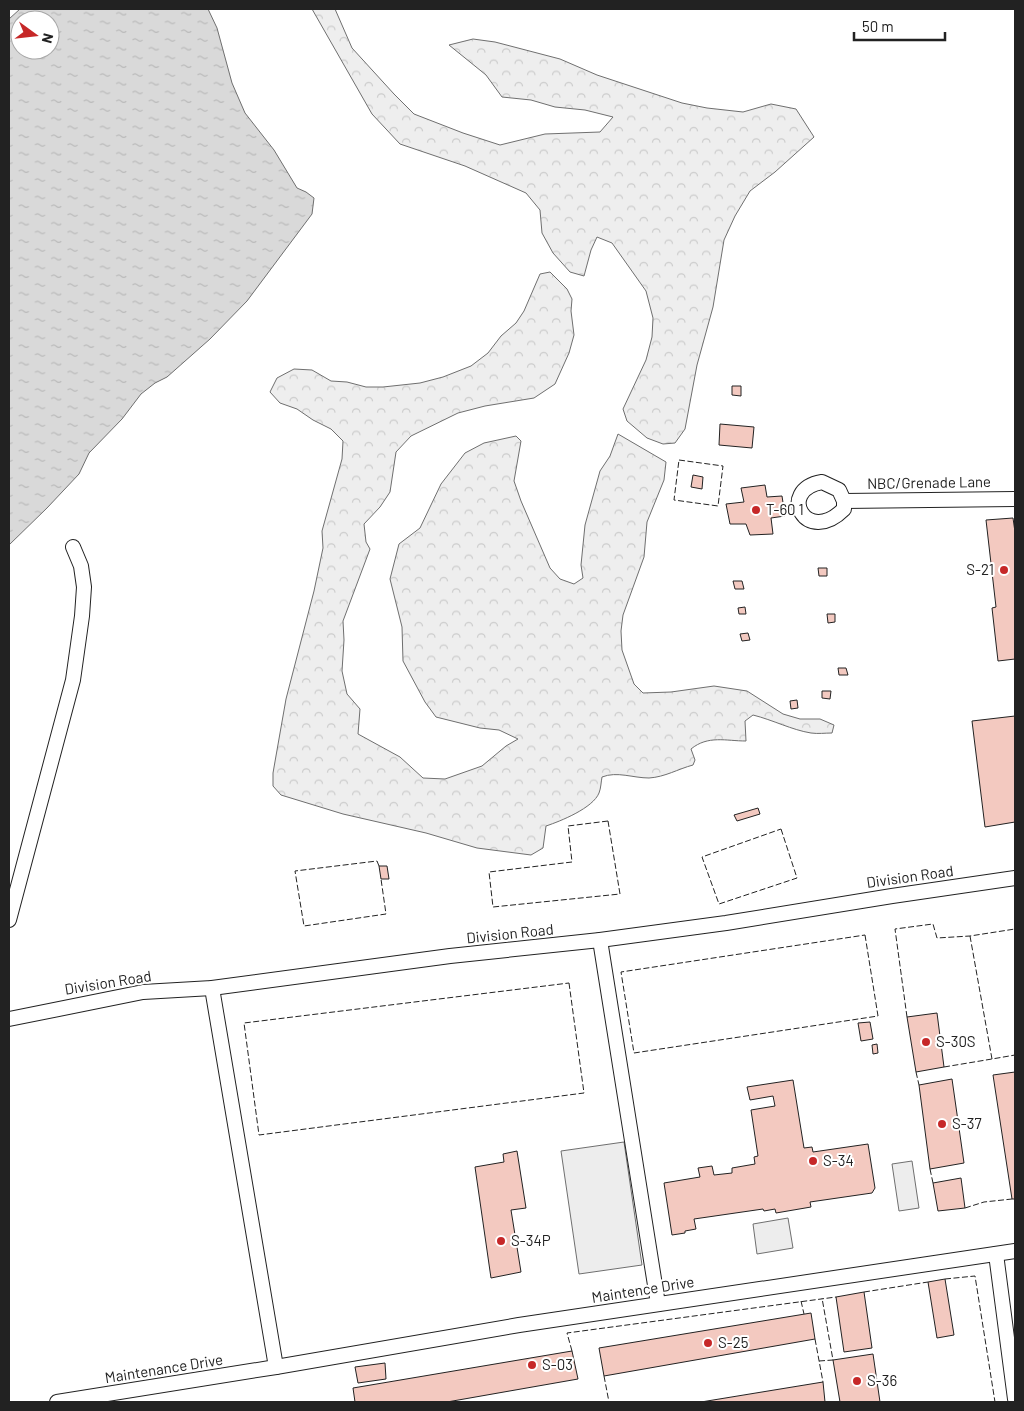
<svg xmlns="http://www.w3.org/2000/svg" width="1024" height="1411" font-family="Barlow,sans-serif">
<defs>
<pattern id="forest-crowns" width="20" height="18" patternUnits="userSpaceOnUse" patternTransform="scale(1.25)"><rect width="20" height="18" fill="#eee"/><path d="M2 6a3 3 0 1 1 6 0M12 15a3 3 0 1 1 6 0" fill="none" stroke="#ccc"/></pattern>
<pattern id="water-ripples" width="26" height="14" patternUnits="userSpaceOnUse" patternTransform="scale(1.25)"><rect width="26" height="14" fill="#d9d9d9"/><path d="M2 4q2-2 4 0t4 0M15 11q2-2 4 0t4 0" fill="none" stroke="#bababa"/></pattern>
</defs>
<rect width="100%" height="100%" fill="#fff"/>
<g fill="url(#forest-crowns)" stroke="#6f6f6f">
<polygon points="312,9 335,9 352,48 394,94 414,114 463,133 500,145 545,134 600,132 613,117 585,110 555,107 531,100 502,97 486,75 449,45 473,39 495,42 560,59 597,75 682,103 707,108 743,112 771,104 796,109 814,137 775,172 750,191 735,216 724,240 713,307 697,365 685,429 675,443 663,444 647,438 627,421 623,409 646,360 652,337 653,318 646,291 612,243 597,237 591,250 584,276 570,272 553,253 542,233 540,210 526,193 465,166 400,144 372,114"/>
<path d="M550,272l17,17 5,10 -1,12 3,24 -5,18 -14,31 -21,14 -49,8 -27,7 -47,23 -15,16 -6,40 -10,15 -16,17 2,18 4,7 -27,72 1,19 -2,31 5,23 13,15 -2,25 42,23 23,21 22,1 37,-13 24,-20 12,-7 -19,-9 -19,-2 -44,-11 -11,-15 -22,-41 -1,-34 -12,-48 9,-35 21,-16 21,-44 24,-31 19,-10 32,-7 5,5 -7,40 7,20 29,67 10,11 14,5 9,-6 -2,-13 4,-40 15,-54 10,-15 8,-22 48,28 -2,18 -17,42 -3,35 -21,58 -2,16 1,19 12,34 9,9 28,-1 43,-6 33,5 36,23 17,5h20l14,6 -2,8c-7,0 -14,1 -21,0 -19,-3 -38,-13 -58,-18l-8,6 1,20c-20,0 -38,-6 -55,8l4,11 -2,5c-15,4 -28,12 -44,13 -16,0 -32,-7 -47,-1 -1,5 -1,11 -3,16 -6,15 -38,28 -53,33l-3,22 -12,7 -54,-7 -51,-15 -83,-19 -62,-19 -8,-9v-13l13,-74 28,-108 9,-43 -1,-17 20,-72 1,-18 -12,-12 -18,-9 -16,-11 -17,-6 -10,-11 7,-14 17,-9 18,1 19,11 16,1 19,5h17l37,-4 23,-6 28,-11 17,-13 13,-17 15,-13 8,-12 16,-37z"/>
</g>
<g fill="#ededed" stroke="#6f6f6f">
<polygon points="624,1142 642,1265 579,1274 561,1151"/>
<polygon points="912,1161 919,1208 899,1211 892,1164"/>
<polygon points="788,1218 793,1248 757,1254 753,1224"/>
</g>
<path fill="url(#water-ripples)" stroke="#6f6f6f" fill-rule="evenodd" d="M20,9h188l9,19 15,55 13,30 29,37 23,38 9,4 8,6 -2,16 -65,87 -37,38 -43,38 -12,6 -14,11 -19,25 -33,34 -10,21 -32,34 -38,37v-526zM20,20h30v30h-30z"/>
<g fill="#f3c9c0" stroke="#222">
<polygon points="732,386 741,386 741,396 732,395"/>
<polygon points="720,424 754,427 752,448 719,445"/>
<polygon points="693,475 703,477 702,489 691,487"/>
<polygon points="765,485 767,497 782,496 785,516 771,518 773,534 750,535 746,524 730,524 726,504 744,502 741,488"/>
<polygon points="1013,518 1015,532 1015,659 998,661 992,608 996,607 986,520"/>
<polygon points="818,568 827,568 827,576 819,576"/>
<polygon points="733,581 742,581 744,589 735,589"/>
<polygon points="745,607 746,614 739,614 738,608"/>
<polygon points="827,614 835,614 835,622 828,623"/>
<polygon points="748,633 750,640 742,641 740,634"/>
<polygon points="838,668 846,668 848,675 839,675"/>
<polygon points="822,691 831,691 830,699 822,698"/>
<polygon points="797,700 798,708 791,709 790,701"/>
<polygon points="1015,716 1015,822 985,827 972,721"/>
<polygon points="758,808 760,814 737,821 734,815"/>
<polygon points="379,866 387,866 389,879 381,879"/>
<polygon points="937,1013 944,1067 916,1072 907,1017"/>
<polygon points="870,1022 873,1039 861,1041 858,1023"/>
<polygon points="877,1044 878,1053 873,1054 872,1045"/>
<polygon points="1015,1072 1015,1199 1012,1199 993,1075"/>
<polygon points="952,1079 964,1163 930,1169 919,1085"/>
<polygon points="793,1080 804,1148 812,1147 813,1152 868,1144 875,1188 872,1193 810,1202 811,1207 776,1213 775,1209 764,1211 763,1209 694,1219 696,1229 685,1231 685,1233 672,1235 664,1183 700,1177 698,1168 712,1166 714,1175 732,1173 732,1168 755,1164 754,1157 758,1156 751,1110 775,1106 773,1096 750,1100 747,1087"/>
<polygon points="517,1151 526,1208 511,1210 521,1272 491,1278 475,1167 504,1162 503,1154"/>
<polygon points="961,1178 965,1208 938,1211 933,1183"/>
<polygon points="945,1279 954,1335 937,1338 928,1282"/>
<polygon points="864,1292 872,1348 844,1352 836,1297"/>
<polygon points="811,1313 815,1339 604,1376 599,1348"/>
<polygon points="572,1351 578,1379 447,1402 355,1402 353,1388"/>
<polygon points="873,1354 880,1402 840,1402 833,1360"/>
<polygon points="385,1363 386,1379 358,1383 355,1367"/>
<polygon points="823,1382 825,1402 701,1402"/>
</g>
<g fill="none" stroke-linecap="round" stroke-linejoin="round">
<defs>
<g id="minor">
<path d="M822,482l17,8 5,11v8c-38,38 -68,-19 -22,-27z"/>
<polyline points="844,501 1015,499"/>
<polyline points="9,920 73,680 82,616 84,587 81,566 73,547"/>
<polyline points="600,940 658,1304"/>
<polyline points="212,988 276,1367"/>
<polyline points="9,1019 143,992 212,988 450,956 600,940 726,923 892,896 1015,878"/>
<polyline points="996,1254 1015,1399"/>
<polyline points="57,1402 276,1367 519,1325 1015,1251"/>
</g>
</defs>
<use href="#minor" stroke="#222" stroke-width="16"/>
<use href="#minor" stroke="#fff" stroke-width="14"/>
<g stroke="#222" stroke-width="1" stroke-dasharray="6 2.5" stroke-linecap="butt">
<polygon points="679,460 723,466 718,506 674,500"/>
<polygon points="608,821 620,894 493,907 489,872 572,862 568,826"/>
<polygon points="781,829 797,878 719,904 702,857"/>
<polyline points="379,866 377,861 295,871 304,926 386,914 381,879"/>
<polygon points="865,935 878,1016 634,1053 621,972"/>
<polyline points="970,936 992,1059 1015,1055"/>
<polygon points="569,983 584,1093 259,1135 244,1023"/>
<polyline points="907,1017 895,929 933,924 937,938 970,936 1015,929"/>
<polyline points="944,1067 992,1059"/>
<polyline points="916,1072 919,1085"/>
<polyline points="930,1169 933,1183"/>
<polyline points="965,1208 984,1202 1012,1199"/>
<polyline points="945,1279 975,1276 995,1402"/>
<polyline points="864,1292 928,1282"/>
<polyline points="801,1301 804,1314"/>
<polyline points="815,1339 823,1382"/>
<polyline points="572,1351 567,1333 836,1297"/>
<polyline points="819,1361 833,1360 822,1298"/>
<polyline points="604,1376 609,1402"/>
</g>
</g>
<g fill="#c62828" stroke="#fff" stroke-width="2">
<circle cx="756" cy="510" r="5"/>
<circle cx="1004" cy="570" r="5"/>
<circle cx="926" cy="1042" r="5"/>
<circle cx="942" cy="1124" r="5"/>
<circle cx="813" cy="1161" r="5"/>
<circle cx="501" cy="1241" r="5"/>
<circle cx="708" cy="1343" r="5"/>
<circle cx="532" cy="1365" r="5"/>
<circle cx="857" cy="1381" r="5"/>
</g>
<g text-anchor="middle" stroke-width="4" stroke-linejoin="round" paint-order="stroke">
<g font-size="15" fill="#222" stroke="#fff">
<text transform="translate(929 483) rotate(-1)" y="5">NBC/Grenade Lane</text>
<text transform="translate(910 877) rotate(-8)" y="5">Division Road</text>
<text transform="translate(510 934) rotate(-6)" y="5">Division Road</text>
<text transform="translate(108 983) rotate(-9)" y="5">Division Road</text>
<text transform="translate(643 1290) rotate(-9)" y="5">Maintence Drive</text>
<text transform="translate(164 1369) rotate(-9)" y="5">Maintenance Drive</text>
</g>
<g font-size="15" fill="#222" stroke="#fff" text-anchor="start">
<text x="766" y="515">T-60 1</text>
<text x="994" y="575" text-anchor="end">S-21</text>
<text x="936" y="1047">S-30S</text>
<text x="952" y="1129">S-37</text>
<text x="823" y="1166">S-34</text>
<text x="511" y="1246">S-34P</text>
<text x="718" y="1348">S-25</text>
<text x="542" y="1370">S-03</text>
<text x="867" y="1386">S-36</text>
</g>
</g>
<rect width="1024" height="1411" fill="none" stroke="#222222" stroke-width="20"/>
<g transform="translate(35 35) rotate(105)"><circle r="24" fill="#ffffff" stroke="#a7a7a7"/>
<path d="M0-4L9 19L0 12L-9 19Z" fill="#c62828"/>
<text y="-8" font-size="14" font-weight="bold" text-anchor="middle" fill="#222222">N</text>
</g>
<path d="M854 32v8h91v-8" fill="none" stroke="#222222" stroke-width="2.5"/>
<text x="862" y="32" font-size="15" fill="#222222" stroke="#ffffff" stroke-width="4" paint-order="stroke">50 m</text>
</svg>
